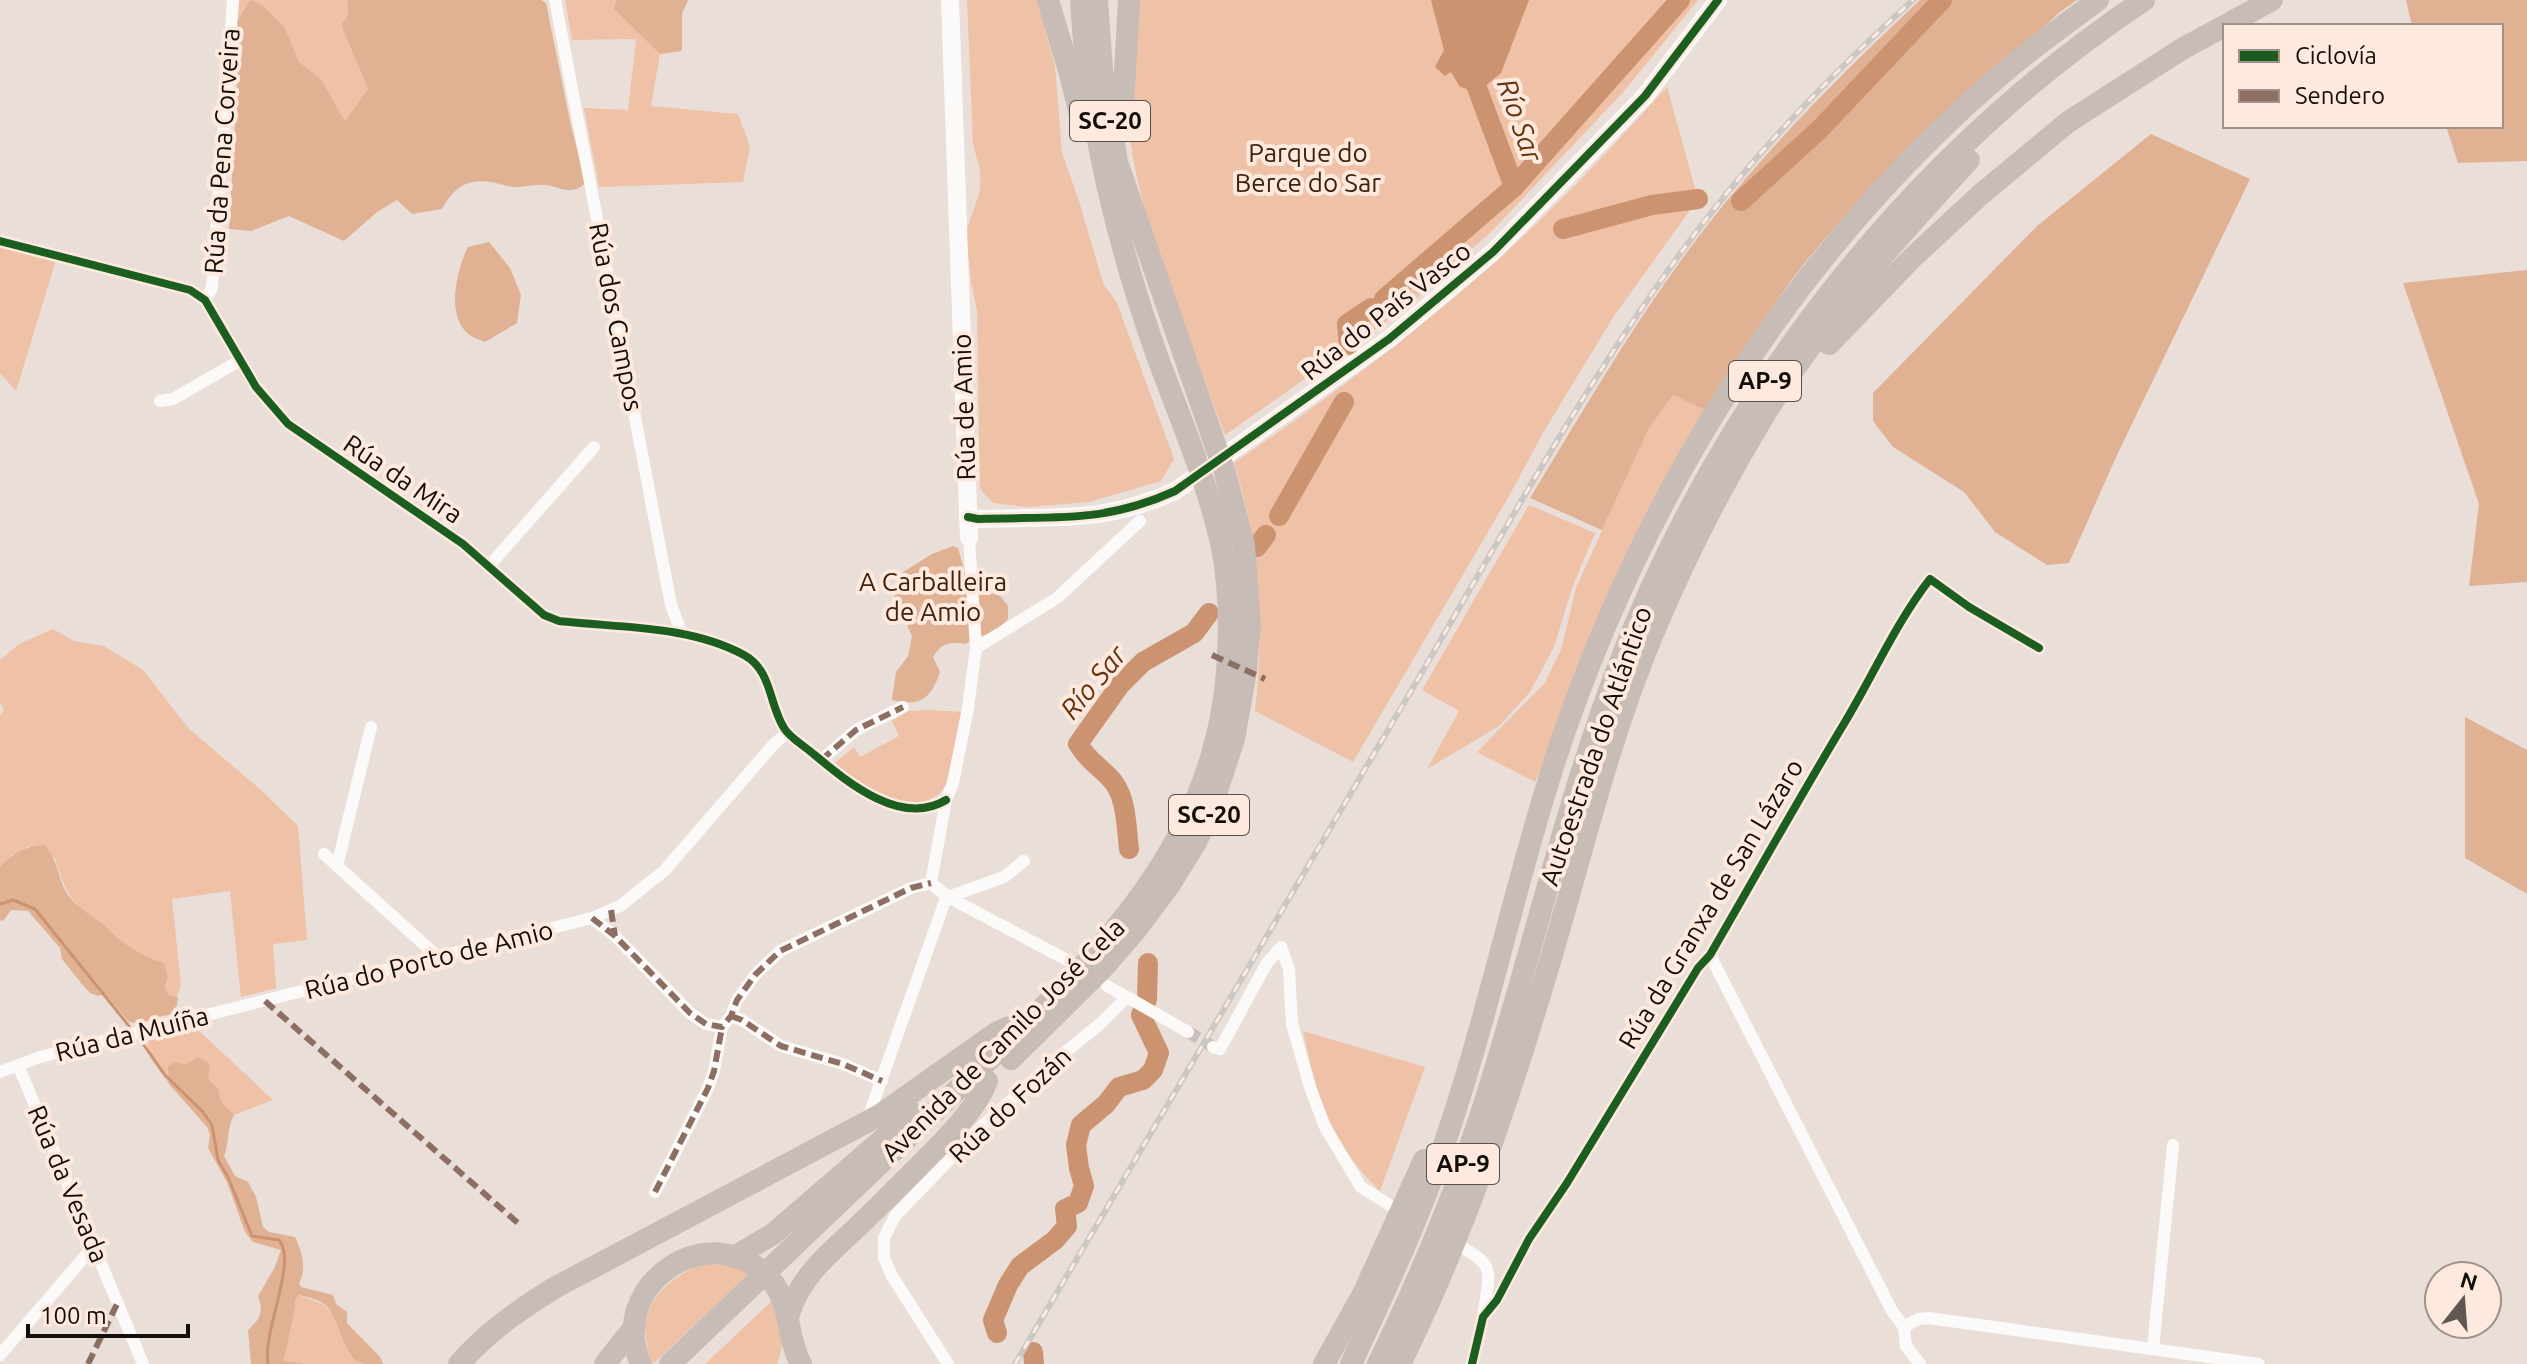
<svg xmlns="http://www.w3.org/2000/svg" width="2527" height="1364" font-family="Ubuntu,sans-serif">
<rect width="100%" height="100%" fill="#e9ded8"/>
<g fill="#efc1a6">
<polygon points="239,0 347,0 348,15 341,25 368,89 345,121 321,79 299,62 285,28 250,0 237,21"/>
<polygon points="565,0 616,0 614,9 660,54 651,106 738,114 750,147 743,182 599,187 584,108 628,110 636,39 572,40"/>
<polygon points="967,0 1037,0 1055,66 1062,153 1079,201 1103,283 1117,303 1174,459 1161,481 1089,502 1028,507 993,503 980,489 977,311 971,282 966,232 980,191 980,170 973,144"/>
<path d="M1136,0h562l-73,90 -134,142 -87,77 -179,126c-34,-92 -76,-185 -93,-283 -8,-49 1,-102 4,-152z"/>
<path d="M1667,87l31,112 -84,117 -70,115 -35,65 -156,266 -98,-51c10,-87 5,-164 -21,-248 99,-68 196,-140 284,-222 52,-48 101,-102 149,-154z"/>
<polygon points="0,246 56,260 16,391 0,373"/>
<path d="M1673,395l32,15c-32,57 -66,112 -92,173 -28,65 -49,134 -78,199l-58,-30 68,-69 17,-36 14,-59 73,-161z"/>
<polygon points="1529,505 1595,533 1572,588 1554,647 1530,692 1499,726 1427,769 1459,711 1422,690"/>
<path d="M53,629l21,12 30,5 39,24 46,59 72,61 37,36 9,114 -34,4 3,44 -35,9 -11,-106 -58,8 9,86 -5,13 -7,-3 -4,-8 3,-10 -4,-14c-24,-7 -41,-20 -59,-36 -4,-4 -11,-6 -16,-10 -19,-17 -28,-35 -34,-59l-26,-12 -17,9 -12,12v-151l4,-6 -4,-7v-43l19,-16z"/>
<path d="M931,710l31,2 -16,73c-25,40 -84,0 -109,-18l-2,-4 19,-16 6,10 39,-21 -7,-15 16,-10z"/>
<polygon points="197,1029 273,1100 234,1115 221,1101 218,1088 185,1065 168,1066 169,1084 151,1059 146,1041"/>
<path d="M1303,1031l122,36 -45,124c-49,-46 -64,-97 -77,-160z"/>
<path d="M701,1264l31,1 17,9 -96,90c-21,-50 4,-80 48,-100z"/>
<polygon points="298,1295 323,1304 337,1319 346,1347 361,1364 307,1364 284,1361 295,1308 295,1299"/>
<polygon points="773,1300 784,1340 777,1364 705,1364"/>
</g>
<g fill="#e1b194">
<path d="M250,0l12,5 23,23 14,34 22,17 24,42 23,-32 -27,-64 7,-10 -1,-15h194l5,3 25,123 15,57c-16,13 -22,5 -40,2 -9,-1 -20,2 -31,2 -8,0 -15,-4 -24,-5 -24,-4 -38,6 -49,27l-30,5 -15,-14 -20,12 -33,29 -55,-25 -38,15 -22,-2 9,-162 -1,-46z"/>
<polygon points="616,0 688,0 682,14 682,51 660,54 614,9"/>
<path d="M1920,0h157l-17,12c-88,81 -181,158 -256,252 -36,46 -67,97 -99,146l-32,-15 -24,33 -47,102 -72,-32c56,-92 110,-186 176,-271 64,-82 138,-156 214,-227z"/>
<polygon points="2406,0 2527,0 2527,161 2458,163 2446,126 2501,126 2501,26 2412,26"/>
<polygon points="2151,134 2250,179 2117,455 2069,563 2047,565 1995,532 1964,492 1893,447 1873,421 1873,393 2037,226"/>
<path d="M489,242l21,26 11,27 -4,28 -32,19c-5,-2 -14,-5 -18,-9 -21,-20 -10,-64 1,-86z"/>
<polygon points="2527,270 2527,582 2469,586 2479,504 2403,283"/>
<path d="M953,546l5,2 7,25 7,65 -6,6c-16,-2 -24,-2 -33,13l7,15c-9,27 -20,35 -48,28l4,-28 12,-16 4,-20 -18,-40 6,-22 32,-20z"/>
<polygon points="980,589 1000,596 1008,606 1008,619 997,630 982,636 979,635 976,603"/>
<polygon points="2465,717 2527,750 2527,894 2465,858"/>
<path d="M44,845c17,19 12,32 24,50 11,15 27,22 38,32 17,17 35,29 58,36l4,14 -3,10 4,8 9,2 -2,13 -7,5 -13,2 -15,7 -12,-2 -24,-28 -7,2 -8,-3 -9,-10 -19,-24 -2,-11 -32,-37 -17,-1 -7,10 -4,1v-54c13,-14 24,-21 44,-22z"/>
<path d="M198,1057l12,7 -2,15 10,9 3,13 13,14c-8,14 -4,27 -10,41l11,20 13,6 8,15 7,30 6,5 26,5c7,15 12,31 4,46l2,4 32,8 3,9 11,8v11l33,34 3,7c-6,0 -13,0 -19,0 -22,-4 -23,-48 -41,-61 -6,-4 -17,-6 -24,-8l-4,5v8l-11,53 23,3h-56l-3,-34c12,-11 16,-18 10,-34l17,-29 6,-17 -28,-8 -8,-10 -18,-50 -19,-34 2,-13 -3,-8 -38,-43 -1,-18 8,-4 9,3z"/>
</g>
<polygon fill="#cc9370" points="1431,0 1529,0 1501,73 1478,92 1460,87 1451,72 1445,76 1435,67 1444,50"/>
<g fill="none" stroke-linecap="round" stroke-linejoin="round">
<g stroke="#cc9370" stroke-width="3">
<polyline points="0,904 13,900 35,909 129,1026"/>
<path d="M141,1041l24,34 37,36 10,14 6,35 10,17 24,59 27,4c19,21 -17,92 -11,124"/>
</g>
<g stroke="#cc9370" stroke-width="20">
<polyline points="1470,69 1514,187"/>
<polyline points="1741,201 1820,129 1942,0"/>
<polyline points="1563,229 1652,205 1698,199"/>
<polyline points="1384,299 1514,187 1680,0"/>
<polyline points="1349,345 1347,324 1371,308"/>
<polyline points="1279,516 1344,402"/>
<polyline points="1257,547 1266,535"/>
<path d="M1129,849c-3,-24 -2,-56 -21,-73 -13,-13 -20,-16 -30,-32l42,-59 23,-23 51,-29 15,-20"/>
<polyline points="997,1333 993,1320 1008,1285 1020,1266 1055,1240 1067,1226 1065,1209 1078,1203 1084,1186 1079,1168 1076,1145 1081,1125 1106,1104 1119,1087 1143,1080 1153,1070 1159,1053 1141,1015 1147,999 1148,963"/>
<polyline points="1033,1352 1034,1364"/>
</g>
<polyline stroke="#c9bfb9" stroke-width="12" stroke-dasharray="12 6" stroke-linecap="butt" points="1188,1032 1213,1047"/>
<g stroke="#fcfaf9" stroke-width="12">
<polyline points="555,0 671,605 682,634"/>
<path d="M0,241l190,49 15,10 51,87 32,37 175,120 81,71 15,6c61,7 130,4 185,34 28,15 25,50 40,73 6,10 19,17 27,24 34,28 89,76 135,48"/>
<polyline points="205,300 212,288 233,0"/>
<polyline points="160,401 173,399 239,361"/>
<polyline points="489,566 594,447"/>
<polyline points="976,648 1057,598 1140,521"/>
<polyline points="821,760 856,730 903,707"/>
<polyline points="324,854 439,958"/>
<polyline points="337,866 371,727"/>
<polyline points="931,883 946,800 953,783 968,708 976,648 969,538"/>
<polyline points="931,883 948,897 1067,960"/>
<polyline points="592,918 615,936 690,1013 706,1024 722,1027 731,1016 737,1000 755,975 780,951 911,888 931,883"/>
<polyline points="1710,955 1892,1311 1904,1327 1906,1346 1920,1364"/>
<polyline points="1127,997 1188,1032"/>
<polyline points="731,1016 742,1020 781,1046 843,1064 882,1081"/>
<polyline points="1213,1047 1220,1049 1267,963 1281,947 1289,969 1292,1024 1310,1087 1325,1127 1361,1187 1404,1214"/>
<polyline points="18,1065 143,1364"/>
<polyline points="0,1072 40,1057 592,918 620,906 664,871 774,744 787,733"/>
<polyline points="871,1109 945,901 948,897 1004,877 1024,861"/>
<polyline points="655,1192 708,1088 714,1071 722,1027"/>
<path d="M1451,1241c47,26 39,26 32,76"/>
<polyline points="1904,1327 1918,1319 1929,1318 2259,1364"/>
<polyline points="2153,1349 2173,1145"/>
<polyline points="0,1355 93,1247"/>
<polyline points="948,1364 892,1276 884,1258 884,1238 895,1216 978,1130 1052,1063 1101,1023 1127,997 1107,986"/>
<path d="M1472,1364l11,-47 14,-17 32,-61 38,-56 131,-215 12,-13c44,-76 87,-153 132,-228 30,-49 53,-103 88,-148l39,28 70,41"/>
</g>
<g stroke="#fcfaf9" stroke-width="18">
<polyline points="950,0 969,538"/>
<path d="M968,517l10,2c76,-3 125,5 197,-28l214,-152 104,-87 152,-156 73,-96"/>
</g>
<g stroke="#c7bcb6" stroke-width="22">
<polyline points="1048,0 1070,74 1079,110"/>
<polyline points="1125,130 1123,107 1129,0"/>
<polyline points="1829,344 1911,259 1979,196 2068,122 2182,49 2272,0"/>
<polyline points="1011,1059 1102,969 1136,930 1169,886 1196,842 1209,815 1234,739 1246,671 1250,625 1244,545 1225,473 1117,162 1102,70 1097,0"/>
<polyline points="734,1257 773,1234 913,1113"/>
<path d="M789,1314c11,-36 36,-57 63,-82 27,-25 53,-52 79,-78 22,-23 44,-44 56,-73"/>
<path d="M459,1364c28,-32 61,-55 97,-77l324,-172 116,-82 13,-6"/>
<polyline points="605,1364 635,1326"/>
<path d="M641,1364c-36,-78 69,-151 129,-85 22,25 16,58 31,85"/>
<path d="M670,1364c87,-83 174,-167 262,-250 137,-132 288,-253 296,-459 2,-37 1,-75 -7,-112 -15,-66 -42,-127 -65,-190 -40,-114 -69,-232 -75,-353"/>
<polyline points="1324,1364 1364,1292 1424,1160"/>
<path d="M1351,1364c35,-75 70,-150 96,-228 42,-124 68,-252 108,-376 87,-264 236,-506 448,-687 30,-26 63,-49 95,-73"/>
<path d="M1378,1364c37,-76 72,-157 99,-238 49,-147 82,-300 136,-446 103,-274 287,-517 531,-680"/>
<path d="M1400,1364c61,-123 106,-255 145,-386 35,-115 61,-232 107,-342 30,-72 70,-151 110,-217 57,-95 133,-179 207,-259"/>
</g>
<defs>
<path id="rail" d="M1015,1364c131,-223 262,-445 393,-668 87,-148 170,-302 272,-442 67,-93 148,-177 233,-254"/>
</defs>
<use href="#rail" stroke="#cac7c5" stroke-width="6"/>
<use href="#rail" stroke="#fde9de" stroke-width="3" stroke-dasharray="9" stroke-linecap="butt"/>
<g stroke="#8d6e63" stroke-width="6" stroke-dasharray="12 6" stroke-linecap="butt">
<polyline points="1212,655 1265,679"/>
<polyline points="821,760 856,730 903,707"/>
<polyline points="611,910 615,936"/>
<polyline points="592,918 615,936 690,1013 706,1024 722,1027 731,1016 737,1000 755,975 780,951 911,888 931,883"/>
<polyline points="265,1001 519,1224"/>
<polyline points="731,1016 742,1020 781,1046 843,1064 882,1081"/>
<polyline points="655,1192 708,1088 714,1071 722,1027"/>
<polyline points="88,1364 117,1304"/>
</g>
<defs>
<g id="cycleway">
<path d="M0,241l190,49 15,10 51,87 32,37 175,120 81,71 15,6c61,7 130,4 185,34 28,15 25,50 40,73 6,10 19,17 27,24 34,28 89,76 135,48"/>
<path d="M968,517l10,2c76,-3 125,5 197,-28l214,-152 104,-87 152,-156 73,-96"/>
<path d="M1472,1364l11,-47 14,-17 32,-61 38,-56 131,-215 12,-13c44,-76 87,-153 132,-228 30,-49 53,-103 88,-148l39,28 70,41"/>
</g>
</defs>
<use href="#cycleway" stroke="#fde9de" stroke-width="13"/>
<use href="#cycleway" stroke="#1b5e20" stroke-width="8"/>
</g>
<g text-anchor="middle" stroke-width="8" stroke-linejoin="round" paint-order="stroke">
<g fill="#fde9de" stroke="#5a504a" stroke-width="2">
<rect x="1070" y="101" width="80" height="40" rx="6"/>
<rect x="1729" y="361" width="72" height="40" rx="6"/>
<rect x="1169" y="795" width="80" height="40" rx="6"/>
<rect x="1427" y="1144" width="72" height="40" rx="6"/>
</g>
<g font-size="24" font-weight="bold" fill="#140e0a">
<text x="1110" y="129">SC-20</text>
<text x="1765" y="389">AP-9</text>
<text x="1209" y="823">SC-20</text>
<text x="1463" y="1172">AP-9</text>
</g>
<g font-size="26" fill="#140e0a" stroke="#fde9de">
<text transform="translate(222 151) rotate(-86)" y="9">Rúa da Pena Corveira</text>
<text transform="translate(1386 311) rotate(-38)" y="9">Rúa do País Vasco</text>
<text transform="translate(616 317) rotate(79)" y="9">Rúa dos Campos</text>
<text transform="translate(964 407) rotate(-92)" y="9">Rúa de Amio</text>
<text transform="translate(403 479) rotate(34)" y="9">Rúa da Mira</text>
<text transform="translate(1596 746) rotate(-71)" y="9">Autoestrada do Atlántico</text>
<text transform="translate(1711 904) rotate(-59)" y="9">Rúa da Granxa de San Lázaro</text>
<text transform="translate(429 960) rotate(-14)" y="9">Rúa do Porto de Amio</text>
<text transform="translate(132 1034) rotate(-14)" y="9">Rúa da Muíña</text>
<text transform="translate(1003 1040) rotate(-45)" y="9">Avenida de Camilo José Cela</text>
<text transform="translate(1010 1105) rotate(-43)" y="9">Rúa do Fozán</text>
<text transform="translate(68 1184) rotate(67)" y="9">Rúa da Vesada</text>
</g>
<g font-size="26" fill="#42220d" stroke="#fde9de">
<text x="1308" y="162">Parque do<tspan x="1308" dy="30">Berce do Sar</tspan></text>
<text x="933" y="591">A Carballeira<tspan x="933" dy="30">de Amio</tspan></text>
</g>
<g font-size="28" font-style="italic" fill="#66330f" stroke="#fde9de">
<text transform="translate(1520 120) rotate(71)" y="10">Río Sar</text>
<text transform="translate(1093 682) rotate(-50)" y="10">Río Sar</text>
</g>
</g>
<rect x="2223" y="24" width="280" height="104" fill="#fde9de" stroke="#a09189" stroke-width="2"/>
<rect x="2239" y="50" width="40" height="12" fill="#1b5e20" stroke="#a09189" stroke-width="2"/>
<text x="2295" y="64" font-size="24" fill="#140e0a">Ciclovía</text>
<rect x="2239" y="90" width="40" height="12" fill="#8d6e63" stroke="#a09189" stroke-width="2"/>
<text x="2295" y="104" font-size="24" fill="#140e0a">Sendero</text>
<g transform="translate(2463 1300) rotate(17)"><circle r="38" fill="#fde9de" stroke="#a09189" stroke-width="2"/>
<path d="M0-6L14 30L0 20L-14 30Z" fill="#5f5752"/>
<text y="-12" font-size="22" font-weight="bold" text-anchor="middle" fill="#140e0a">N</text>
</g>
<path d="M28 1324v12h160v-12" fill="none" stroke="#140e0a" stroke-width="4"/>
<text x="40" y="1324" font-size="24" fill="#140e0a" stroke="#fde9de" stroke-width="6" paint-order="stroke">100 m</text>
</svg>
